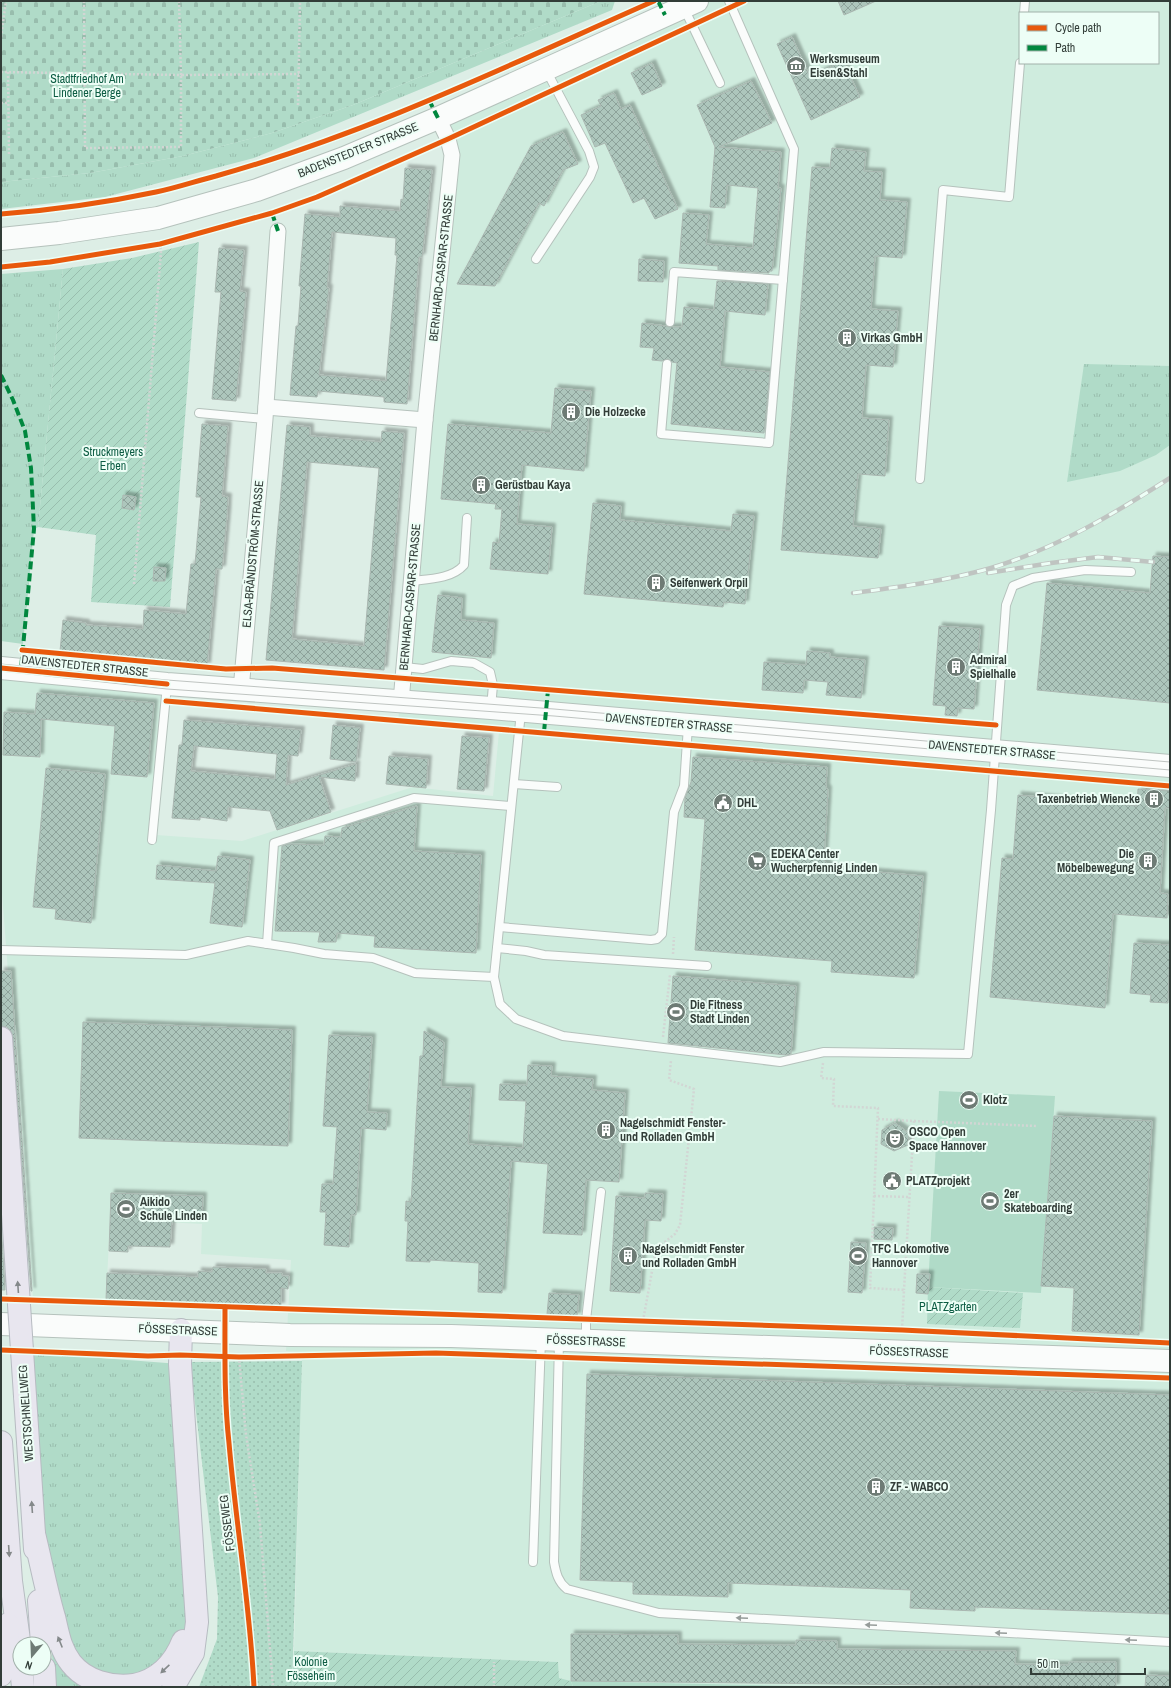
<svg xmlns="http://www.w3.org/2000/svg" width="1171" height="1688" font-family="'Archivo Narrow',sans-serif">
<defs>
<pattern id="grass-tufts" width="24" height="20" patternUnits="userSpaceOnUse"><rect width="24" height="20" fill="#b0dbc8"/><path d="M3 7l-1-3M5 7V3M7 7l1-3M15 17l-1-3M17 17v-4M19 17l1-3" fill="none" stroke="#98bdad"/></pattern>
<pattern id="cemetery-stones" width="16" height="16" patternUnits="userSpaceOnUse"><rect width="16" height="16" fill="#b0dbc8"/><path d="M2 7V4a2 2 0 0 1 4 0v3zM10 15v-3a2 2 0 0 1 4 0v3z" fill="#98bdad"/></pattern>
<pattern id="park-dots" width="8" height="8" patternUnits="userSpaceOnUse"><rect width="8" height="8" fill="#b0dbc8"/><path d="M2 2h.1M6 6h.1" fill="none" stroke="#98bdad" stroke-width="1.8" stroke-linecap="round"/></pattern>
<pattern id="garden-furrows" width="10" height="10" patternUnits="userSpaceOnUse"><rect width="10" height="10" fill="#b0dbc8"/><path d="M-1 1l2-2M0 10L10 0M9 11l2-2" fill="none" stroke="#98bdad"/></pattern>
<pattern id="building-cross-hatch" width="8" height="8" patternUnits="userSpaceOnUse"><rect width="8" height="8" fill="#adc6bc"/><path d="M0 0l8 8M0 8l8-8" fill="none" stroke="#8da29a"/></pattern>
<filter id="shadow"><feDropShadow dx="3.5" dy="-3.5" stdDeviation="1" flood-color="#0004"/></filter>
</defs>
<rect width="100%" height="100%" fill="#ddeee6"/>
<path fill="#cfecde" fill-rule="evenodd" d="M697,1h473v1686h-333l-266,-6 -12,-3 -1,-16 -264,-11 8,-299 -16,-1 5,-91 -90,-6 1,-30 -92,-5 -4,82 -73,-3 -32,-418v-209l166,13 -11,151 86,6 171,-54 80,9 6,-64 -101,-10 54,-567 -14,-37zM1020,13h138v50h-138z"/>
<g fill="url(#grass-tufts)">
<polygon points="601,1 615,1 612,10 254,158 105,197 1,209 1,182 90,173 183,156 272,133 353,105"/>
<polygon points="63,269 38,527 34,530 23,644 1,641 1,274"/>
<polygon points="1084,364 1170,366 1170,445 1156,455 1120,471 1067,482"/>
<polygon points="22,1352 180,1364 196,1596 185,1637 144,1683 70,1662 54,1620"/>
<polygon points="53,1651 94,1687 54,1687 52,1654"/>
</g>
<polygon fill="url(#cemetery-stones)" points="1,1 601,1 353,105 272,133 183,156 90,173 1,182"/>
<polygon fill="url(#park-dots)" points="302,1361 292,1687 199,1687 217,1639 218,1597 190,1362"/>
<g fill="url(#garden-furrows)">
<polygon points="199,242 170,607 91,602 96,535 38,527 63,269 132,258"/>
<polygon points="928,1287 1023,1293 1020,1328 927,1324"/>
<polygon points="294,1651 558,1662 559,1678 571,1681 573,1687 292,1687"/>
</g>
<g fill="#b0dbc8">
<polygon points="939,1091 1055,1096 1041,1293 928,1287"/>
<polygon points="571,1681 837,1687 573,1687"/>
</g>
<g fill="url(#building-cross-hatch)" stroke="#aab7b1" fill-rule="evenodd" filter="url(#shadow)">
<polygon points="838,1 876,1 844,15"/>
<polygon points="792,37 810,77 843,61 860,97 811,120 777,44"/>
<polygon points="652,63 662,86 642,95 631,73"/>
<polygon points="751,81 772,123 719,147 781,152 778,188 781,188 772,271 769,271 769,273 718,270 718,266 679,263 683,213 709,215 706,244 753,248 758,188 727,185 725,208 710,207 715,147 697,105"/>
<polygon points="614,93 621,109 630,105 678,209 655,219 644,198 633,203 605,143 595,147 581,115 601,106 598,100"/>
<polygon points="563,132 578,164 563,170 544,206 539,203 495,286 457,284 531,146"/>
<polygon points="832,148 866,152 864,171 882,172 880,200 907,202 902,258 875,256 871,309 898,311 893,367 866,365 862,418 889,420 885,476 858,474 853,526 881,529 878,558 781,550 812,167 830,168"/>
<path d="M405,168l27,2 -10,87h-3l-12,147 -23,-2v-5l-66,-6 -1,6 -27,-2 6,-69h2l3,-40h-2l6,-72 35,3v-11l60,5 1,-12 2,1zM332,232l64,6 -1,17h2l-11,126 -67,-6 10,-87h-2z"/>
<polygon points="219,248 244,250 240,291 246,292 236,401 212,399 221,292 215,292"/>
<polygon points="639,259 664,261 663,282 638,281"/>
<polygon points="717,281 768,284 765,315 725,311 720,367 770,372 764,433 671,424 677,363 672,362 668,359 662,361 652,360 654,348 640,347 642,323 666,326 669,327 682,327 684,307 714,310"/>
<polygon points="555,388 591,391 584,471 522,465 517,524 552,527 548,574 490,569 493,542 499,543 502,509 495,509 496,504 441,499 448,424 551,433"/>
<polygon points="202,424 228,426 222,496 228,497 227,515 222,569 216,569 207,666 60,651 63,620 86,623 86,625 143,629 144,610 186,614 191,564 195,564 201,497 196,497"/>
<path d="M287,425l23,2v9l71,6 1,-11 22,2 -20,237 -118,-10zM307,462l72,6 -15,178 -72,-7z"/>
<polygon points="123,495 136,497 134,510 122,508"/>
<polygon points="593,503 621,506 620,520 731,531 733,514 754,516 745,604 724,602 723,607 584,594"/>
<polygon points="1153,556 1170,557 1170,703 1037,690 1047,583 1150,593"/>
<polygon points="154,567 166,568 165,581 153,581"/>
<polygon points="438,595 462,598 461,620 494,623 491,658 432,652"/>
<polygon points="939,626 980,629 974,709 958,708 957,716 945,715 946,706 933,705"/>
<polygon points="807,651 830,653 830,657 865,660 861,698 826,695 828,682 804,680 803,693 762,690 764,662 806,665"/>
<polygon points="37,693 154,703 147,777 111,774 115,726 41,719 40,757 3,755 4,712 35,714"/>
<path d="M184,720l117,10 -3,26 -10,-1 -2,30 70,-21 -1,17 -36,-4 12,35 -54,18 -7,-19 -42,-4 -1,14 -27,-4v3l-28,-2 7,-73h3zM194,746l83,8 -2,25 -84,-8z"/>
<polygon points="333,725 360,728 356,762 330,759"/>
<polygon points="462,736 489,738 484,791 457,789"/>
<polygon points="389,756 428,759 426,788 386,784"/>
<polygon points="693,757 827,767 826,787 828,790 824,860 831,868 923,876 914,978 831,972 832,961 695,950 705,819 684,817 685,798 691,782"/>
<polygon points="46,768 105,774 91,923 55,919 56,909 33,907"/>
<polygon points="1138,789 1170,791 1170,808 1165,808 1160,893 1168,894 1167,918 1113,914 1105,1008 990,997 1002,858 1013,859 1018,795 1137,806"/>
<polygon points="417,806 414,851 481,855 476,953 374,947 375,936 337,933 336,942 318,942 320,932 275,931 282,846 289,844 324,845 325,836 341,837 342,828"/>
<polygon points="218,856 250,860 242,927 210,923 215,883 156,879 157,865 216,871"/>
<polygon points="1134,943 1170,945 1168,1003 1150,1002 1151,995 1130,993"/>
<polygon points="1,971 11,971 32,1291 31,1291 13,1037 11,1031 7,1027 1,1026"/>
<polygon points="673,976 796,986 791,1054 786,1055 668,1043"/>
<polygon points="83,1022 292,1030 288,1146 79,1138"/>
<polygon points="424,1031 444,1042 441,1087 471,1088 468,1144 523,1148 526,1101 499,1100 500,1084 527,1085 528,1065 552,1066 551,1076 593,1079 592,1090 625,1093 619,1182 586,1180 582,1235 543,1233 548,1164 511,1161 502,1293 478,1292 479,1263 430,1260 430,1262 406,1261 408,1221 405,1221 406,1201 411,1202 420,1056 423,1056"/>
<polygon points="329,1035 372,1037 367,1112 387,1113 386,1130 361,1128 356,1215 351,1215 349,1247 324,1245 326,1212 320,1212 322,1184 333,1184 337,1127 323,1126"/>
<polygon points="1054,1116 1152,1121 1139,1335 1072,1331 1074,1288 1041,1286"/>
<polygon points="895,1123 909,1133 908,1145 894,1151 881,1144 882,1130"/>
<polygon points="111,1193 203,1196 202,1219 172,1218 170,1247 128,1246 128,1252 109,1251"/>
<polygon points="645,1193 663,1194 661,1221 645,1220 640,1293 610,1291 616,1196 645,1198"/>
<polygon points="1,1222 5,1290 1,1290"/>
<polygon points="874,1227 893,1228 892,1240 874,1239"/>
<polygon points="851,1242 866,1243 862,1293 848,1292"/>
<polygon points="213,1267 266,1269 266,1273 282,1273 282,1276 289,1276 288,1289 281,1288 281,1306 106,1300 107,1273 198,1277 198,1271 212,1272"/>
<polygon points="917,1274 930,1274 928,1294 916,1293"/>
<polygon points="549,1293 579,1295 577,1316 547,1314"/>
<polygon points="587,1374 1170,1395 1170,1614 975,1607 975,1611 910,1608 911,1590 728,1583 728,1597 633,1594 633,1582 580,1580"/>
<polygon points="571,1634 678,1635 678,1644 796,1645 796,1640 837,1641 837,1649 1016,1651 1015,1664 1069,1665 1069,1662 1116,1662 1116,1687 571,1681"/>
<polygon points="1146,1675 1170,1676 1170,1687 1145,1687"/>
</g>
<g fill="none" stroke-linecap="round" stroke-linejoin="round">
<defs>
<g id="lane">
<polyline points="684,8 720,83"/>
<polyline points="1024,13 1025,1"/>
<polyline points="536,259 590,177 594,167 589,151 546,70"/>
<polyline points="670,322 674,272 783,280"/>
<polyline points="667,364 661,434 769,443 794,149 729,1"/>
<polyline points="199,413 265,419"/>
<polyline points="920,479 943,190 1009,197 1020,63"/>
<path d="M411,581c17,-2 41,-2 53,-16l3,-47"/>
<polyline points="404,667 423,669 451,661 474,663 490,672 493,685 491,708"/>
<polyline points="514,784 557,787"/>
<polyline points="152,840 167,685"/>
<polyline points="500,927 651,940 657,939 662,934 674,812 684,786 688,726"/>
<polyline points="267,944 274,843 414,798 511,806"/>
<polyline points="497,948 526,951 544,955 707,966"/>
<polyline points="1,950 186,955 248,941 294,948 324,954 373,958 415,973 494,977 500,1004 516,1019 563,1036 780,1062 824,1052 968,1054 991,810 1006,605 1013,586 1033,578 1085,570 1131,572"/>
<polyline points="494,977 521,712"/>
<polyline points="586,1340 586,1320 601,1192"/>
<path d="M559,1341l-5,221c2,11 4,20 13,27l92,24 511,29"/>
<polyline points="533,1562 541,1340"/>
</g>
<g id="street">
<polyline points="266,407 425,420"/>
<polyline points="241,690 265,419 278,231"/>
<polyline points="401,702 425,420 452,155 448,139 438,118"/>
</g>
<g id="secondary">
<polyline points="1,239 59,233 158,218 257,190 344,158 438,118 697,1"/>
<polyline points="1,668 167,684 491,708 1170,766"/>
<polyline points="1,1324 290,1335 451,1336 1170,1361"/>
</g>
<g id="highway">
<polyline points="1,1038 9,1153"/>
<polyline points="25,1396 35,1549"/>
<polyline points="1,1442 11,1581 20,1648"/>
<path d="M34,1534c7,28 12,56 20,83 4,16 6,32 17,46 14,18 40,25 63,22 25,-5 40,-21 49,-44"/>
<polyline points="39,1601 42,1644"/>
<polyline points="21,1668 23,1687"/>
<polyline points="44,1668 45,1687"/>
<polyline points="1,1675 5,1667 8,1624"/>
<polyline points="173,1687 193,1653 197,1622 180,1364 181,1330"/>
</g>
</defs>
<use href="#lane" stroke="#b5c2bc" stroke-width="10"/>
<use href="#street" stroke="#b5c2bc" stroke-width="17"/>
<use href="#secondary" stroke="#b5c2bc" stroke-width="24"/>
<use href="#highway" stroke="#b6bbc1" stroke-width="24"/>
<g stroke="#d2d6d4" stroke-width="2.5" stroke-dasharray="2 2" stroke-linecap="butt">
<polyline points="84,1 85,148 181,147 181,75 299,74"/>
<polyline points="1,37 6,1"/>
<polyline points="1,72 181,75 179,1"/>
<polyline points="8,72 9,156"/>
<polyline points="1,103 8,103"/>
<polyline points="298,105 300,1"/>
<polyline points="134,584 161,252 160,244"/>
<polyline points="673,954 674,937"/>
<polyline points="663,1037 670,975"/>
<polyline points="823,1063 821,1078 834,1079 833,1106 878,1108 870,1288 904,1290 902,1330"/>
<polyline points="878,1119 914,1121 904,1290"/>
<polyline points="914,1121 1037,1126"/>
<polyline points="874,1196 909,1197"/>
<polyline points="643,1321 656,1249 675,1234 680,1225 694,1089 669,1080 671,1060"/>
<polyline points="239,1357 246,1435 260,1524 273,1687"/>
<polyline points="494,1687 494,1662"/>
</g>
<use href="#lane" stroke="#fafcfb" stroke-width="8"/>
<use href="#street" stroke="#fafcfb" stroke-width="15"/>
<use href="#secondary" stroke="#fafcfb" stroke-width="22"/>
<use href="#highway" stroke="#e8e6ef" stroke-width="22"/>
<g stroke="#bfc4c1" stroke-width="1">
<polyline points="1,664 167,680 554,709 1170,762"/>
<polyline points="1,671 167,689 554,716 1170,770"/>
</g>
<defs>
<g id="rail">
<polyline points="988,573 1051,563 1098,557 1153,562"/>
<path d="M853,593c46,-6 93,-12 138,-25 64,-19 123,-54 179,-90"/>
</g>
</defs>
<use href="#rail" stroke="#bfc4c1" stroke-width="4.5"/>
<use href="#rail" stroke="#edfef6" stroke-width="3" stroke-dasharray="9" stroke-linecap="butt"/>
<defs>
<polyline id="highway-bridge" points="9,1153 25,1396"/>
</defs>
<use href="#highway-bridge" stroke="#b6bbc1" stroke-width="24" stroke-linecap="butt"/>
<use href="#highway-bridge" stroke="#e8e6ef" stroke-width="22"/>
<g stroke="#00873e" stroke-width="4" stroke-dasharray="8 4" stroke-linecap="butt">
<polyline points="658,1 665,15"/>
<polyline points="429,100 438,118"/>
<polyline points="272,213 278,231"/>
<polyline points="1,375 13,400 25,431 31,468 34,529 21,669"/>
<polyline points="544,732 548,690"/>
</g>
<defs>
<g id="cycleway">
<path d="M1,214c52,-4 103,-11 155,-22 20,-4 40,-11 60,-16 152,-42 295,-112 438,-175"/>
<polyline points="1,267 50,262 160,244 272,213 317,197 448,139 744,1"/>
<polyline points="22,650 226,669 272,668 996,725"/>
<polyline points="1,668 167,684"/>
<polyline points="166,701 1170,786"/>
<polyline points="1,1299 902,1330 1170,1343"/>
<path d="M225,1307c0,46 -1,91 4,136 7,82 21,162 25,244"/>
<polyline points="1,1350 148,1356 180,1355 239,1357 436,1353 1170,1378"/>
</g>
</defs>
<use href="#cycleway" stroke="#edfef6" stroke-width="8"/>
<use href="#cycleway" stroke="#e8590c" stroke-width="5"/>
</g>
<defs><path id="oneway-solid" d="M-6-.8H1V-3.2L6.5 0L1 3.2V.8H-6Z"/></defs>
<g fill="#84898a">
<use href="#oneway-solid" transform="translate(18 1287) rotate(-94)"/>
<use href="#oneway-solid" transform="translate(32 1507) rotate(-94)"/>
<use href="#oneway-solid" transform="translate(9 1551) rotate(86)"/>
<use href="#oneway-solid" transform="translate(60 1642) rotate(-112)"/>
<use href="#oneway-solid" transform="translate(165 1669) rotate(137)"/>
</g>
<g fill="#969c9a">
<use href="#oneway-solid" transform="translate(742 1618) rotate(-177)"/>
<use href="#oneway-solid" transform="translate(871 1625) rotate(-177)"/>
<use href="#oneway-solid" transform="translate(1001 1633) rotate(-177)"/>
<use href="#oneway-solid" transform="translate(1131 1640) rotate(-177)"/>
</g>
<defs>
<symbol id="museum-disc" viewBox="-11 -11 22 22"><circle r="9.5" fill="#6e7b75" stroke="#edfef6"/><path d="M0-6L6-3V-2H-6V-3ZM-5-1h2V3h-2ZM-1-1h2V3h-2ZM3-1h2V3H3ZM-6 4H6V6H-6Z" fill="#fff"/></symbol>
<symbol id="building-disc" viewBox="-11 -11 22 22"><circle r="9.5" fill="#6e7b75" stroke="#edfef6"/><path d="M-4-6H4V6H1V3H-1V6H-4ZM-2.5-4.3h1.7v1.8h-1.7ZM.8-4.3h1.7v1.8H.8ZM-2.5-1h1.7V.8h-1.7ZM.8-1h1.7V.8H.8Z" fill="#fff"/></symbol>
<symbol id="civic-disc" viewBox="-11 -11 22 22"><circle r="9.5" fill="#6e7b75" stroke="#edfef6"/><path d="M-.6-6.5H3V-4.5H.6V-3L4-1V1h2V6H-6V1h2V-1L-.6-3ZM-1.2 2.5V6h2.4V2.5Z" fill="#fff"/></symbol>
<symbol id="supermarket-disc" viewBox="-11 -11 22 22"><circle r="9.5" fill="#6e7b75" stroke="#edfef6"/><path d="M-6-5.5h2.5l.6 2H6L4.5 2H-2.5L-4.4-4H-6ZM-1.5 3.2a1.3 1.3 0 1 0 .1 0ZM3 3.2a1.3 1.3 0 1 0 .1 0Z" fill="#fff"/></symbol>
<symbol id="stadium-disc" viewBox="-11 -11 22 22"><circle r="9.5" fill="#6e7b75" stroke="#edfef6"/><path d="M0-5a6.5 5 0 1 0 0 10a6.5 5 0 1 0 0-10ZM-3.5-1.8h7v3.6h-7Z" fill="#fff"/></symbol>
<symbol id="theatre-disc" viewBox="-11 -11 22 22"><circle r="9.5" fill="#6e7b75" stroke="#edfef6"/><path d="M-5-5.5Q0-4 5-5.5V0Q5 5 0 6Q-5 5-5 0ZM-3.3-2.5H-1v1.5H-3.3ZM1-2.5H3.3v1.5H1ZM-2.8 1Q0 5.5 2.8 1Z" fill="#fff"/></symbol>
</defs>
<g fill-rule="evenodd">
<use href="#museum-disc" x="785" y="55" width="22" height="22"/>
<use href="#building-disc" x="836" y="327" width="22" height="22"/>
<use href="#building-disc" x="560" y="401" width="22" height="22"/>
<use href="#building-disc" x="470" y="474" width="22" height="22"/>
<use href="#building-disc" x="645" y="572" width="22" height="22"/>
<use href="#building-disc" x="945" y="656" width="22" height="22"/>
<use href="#building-disc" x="1143" y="788" width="22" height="22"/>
<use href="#civic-disc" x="712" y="792" width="22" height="22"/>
<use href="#supermarket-disc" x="746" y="850" width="22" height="22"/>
<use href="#building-disc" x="1137" y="850" width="22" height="22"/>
<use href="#stadium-disc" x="665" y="1001" width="22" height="22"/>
<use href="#stadium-disc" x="958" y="1089" width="22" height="22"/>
<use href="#building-disc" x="595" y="1119" width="22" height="22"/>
<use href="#theatre-disc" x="884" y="1128" width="22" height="22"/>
<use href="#civic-disc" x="881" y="1170" width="22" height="22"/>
<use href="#stadium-disc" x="979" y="1190" width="22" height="22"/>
<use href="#stadium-disc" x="115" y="1198" width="22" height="22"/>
<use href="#building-disc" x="617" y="1245" width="22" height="22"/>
<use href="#stadium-disc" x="847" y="1245" width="22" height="22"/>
<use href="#building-disc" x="865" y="1476" width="22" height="22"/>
</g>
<g text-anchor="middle" stroke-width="4" stroke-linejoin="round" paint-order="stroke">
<g font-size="12" font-weight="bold" fill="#323d38" stroke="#edfef6" text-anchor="start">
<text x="810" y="63">Werksmuseum<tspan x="810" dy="14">Eisen&amp;Stahl</tspan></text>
<text x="861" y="342">Virkas GmbH</text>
<text x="585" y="416">Die Holzecke</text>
<text x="495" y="489">Gerüstbau Kaya</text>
<text x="670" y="587">Seifenwerk Orpil</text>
<text x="970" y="664">Admiral<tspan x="970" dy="14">Spielhalle</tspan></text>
<text x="1140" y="803" text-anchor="end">Taxenbetrieb Wiencke</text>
<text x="737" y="807">DHL</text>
<text x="771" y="858">EDEKA Center<tspan x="771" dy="14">Wucherpfennig Linden</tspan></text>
<text x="1134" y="858" text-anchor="end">Die<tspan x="1134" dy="14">Möbelbewegung</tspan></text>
<text x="690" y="1009">Die Fitness<tspan x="690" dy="14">Stadt Linden</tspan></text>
<text x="983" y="1104">Klotz</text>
<text x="620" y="1127">Nagelschmidt Fenster-<tspan x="620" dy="14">und Rolladen GmbH</tspan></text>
<text x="909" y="1136">OSCO Open<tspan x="909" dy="14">Space Hannover</tspan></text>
<text x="906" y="1185">PLATZprojekt</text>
<text x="1004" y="1198">2er<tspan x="1004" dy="14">Skateboarding</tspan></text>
<text x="140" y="1206">Aikido<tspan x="140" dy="14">Schule Linden</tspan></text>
<text x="642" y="1253">Nagelschmidt Fenster<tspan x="642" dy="14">und Rolladen GmbH</tspan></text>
<text x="872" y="1253">TFC Lokomotive<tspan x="872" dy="14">Hannover</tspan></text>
<text x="890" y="1491">ZF - WABCO</text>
</g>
<g font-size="12" fill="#0c5c43" stroke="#edfef6">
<text x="87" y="83">Stadtfriedhof Am<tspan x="87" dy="14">Lindener Berge</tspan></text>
<text x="113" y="456">Struckmeyers<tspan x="113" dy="14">Erben</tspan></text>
<text x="948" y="1311">PLATZgarten</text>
<text x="311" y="1666">Kolonie<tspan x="311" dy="14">Fösseheim</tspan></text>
</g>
<g font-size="12" fill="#323d38" stroke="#edfef6">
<text transform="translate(358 150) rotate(-22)" y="4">BADENSTEDTER STRASSE</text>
<text transform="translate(441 268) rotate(-84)" y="4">BERNHARD-CASPAR-STRASSE</text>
<text transform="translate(253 554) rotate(-85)" y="4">ELSA-BRÄNDSTRÖM-STRASSE</text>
<text transform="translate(410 597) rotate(-85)" y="4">BERNHARD-CASPAR-STRASSE</text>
<text transform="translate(85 666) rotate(6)" y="4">DAVENSTEDTER STRASSE</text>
<text transform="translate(669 723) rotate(5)" y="4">DAVENSTEDTER STRASSE</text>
<text transform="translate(992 750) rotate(5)" y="4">DAVENSTEDTER STRASSE</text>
<text transform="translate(178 1330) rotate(2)" y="4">FÖSSESTRASSE</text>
<text transform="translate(586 1341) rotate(2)" y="4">FÖSSESTRASSE</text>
<text transform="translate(909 1352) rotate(2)" y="4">FÖSSESTRASSE</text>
<text transform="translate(26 1413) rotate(-94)" y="4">WESTSCHNELLWEG</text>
<text transform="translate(227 1523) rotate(-97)" y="4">FÖSSEWEG</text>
</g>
</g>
<rect width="1171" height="1688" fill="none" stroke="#323d38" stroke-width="4"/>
<rect x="1019" y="12" width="140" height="52" fill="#edfef6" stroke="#a2b1aa"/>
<rect x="1027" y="25" width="20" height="6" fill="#e8590c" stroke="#a2b1aa"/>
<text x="1055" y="32" font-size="12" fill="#323d38">Cycle path</text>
<rect x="1027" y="45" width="20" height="6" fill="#00873e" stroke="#a2b1aa"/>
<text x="1055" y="52" font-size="12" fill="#323d38">Path</text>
<g transform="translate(32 1656) rotate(199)"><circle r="19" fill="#edfef6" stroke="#a2b1aa"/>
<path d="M0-3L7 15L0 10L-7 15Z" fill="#6e7b75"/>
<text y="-6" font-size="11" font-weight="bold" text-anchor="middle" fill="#323d38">N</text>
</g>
<path d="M1031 1668v6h114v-6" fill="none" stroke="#323d38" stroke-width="2"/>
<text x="1037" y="1668" font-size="12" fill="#323d38" stroke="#edfef6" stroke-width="3" paint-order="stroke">50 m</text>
</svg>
